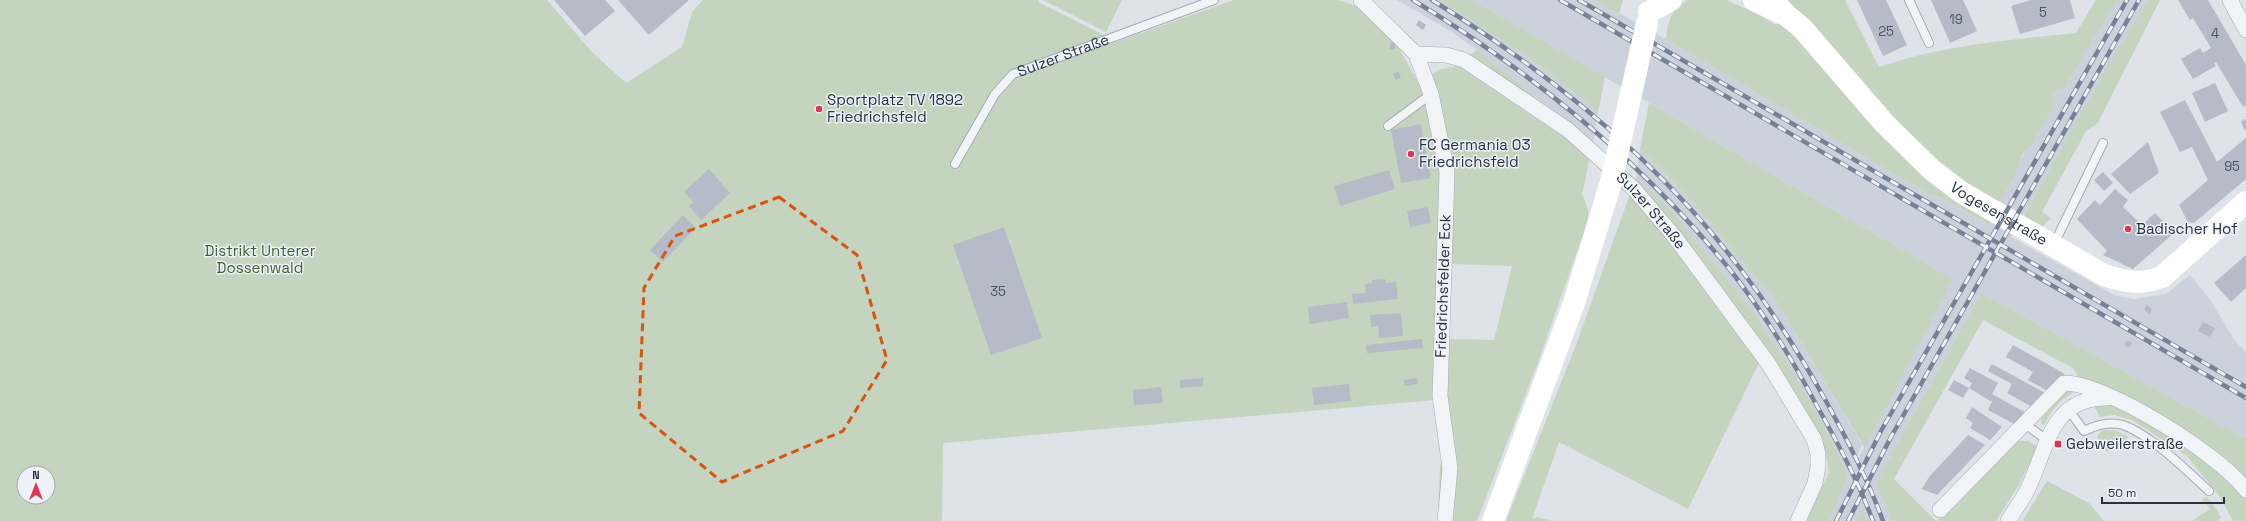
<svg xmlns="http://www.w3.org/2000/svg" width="2246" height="521" font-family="'Space Grotesk',sans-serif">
<rect width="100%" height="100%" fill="#dee3e9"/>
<g fill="#ccd2dc">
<polygon points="1397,0 1440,0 1537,63 1598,112 1593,144 1477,50 1450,31"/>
<polygon points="1472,0 1595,0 1666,39 1925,192 1944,199 1988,225 1997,202 2017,169 2018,163 2053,107 2051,100 2057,90 2063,88 2117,0 2148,0 2011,237 2116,296 2135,299 2166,294 2190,275 2211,301 2235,341 2246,352 2246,439 1981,293 1876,483 1892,521 1867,521 1863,509 1856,521 1829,521 1848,477 1789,366 1751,309 1673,212 1636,177 1640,149 1686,195 1777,302 1862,444 1852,470 1953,279"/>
</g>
<g fill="#c4d4be" fill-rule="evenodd">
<path d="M0,0h547l45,52 34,31 56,-36 10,-35 11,-12h336l-1,2 66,33 3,10 127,-45h105l19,7 34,29 27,48 21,-15 13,-2 24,-17 116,94 -11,50 6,15v12l-51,144 -60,156h-25l-14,-5 2,-50 9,-24 -3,-43 -503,44 -1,78h-942zM1452,264l60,2 -18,74 -46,-1 -2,-7zM24,473h24v24h-24z"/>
<polygon points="1043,0 1122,0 1106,32"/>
<polygon points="1440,0 1472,0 1605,77 1598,112 1537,63"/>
<polygon points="1595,0 1623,0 1619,14"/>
<path d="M1689,0h37l30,13 20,12 16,-19 -6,-6h59l34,67c64,-22 130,-27 197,-34l20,-33h21l-54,89 -6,1 -6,10 2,7 -24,41c-10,6 -9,15 -13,24 -10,18 -20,33 -27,53l-45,-26 -19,-7 -259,-153c2,-18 5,-31 23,-39z"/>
<polygon points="2148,0 2160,0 2098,123 2086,131 2042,212 2051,218 2040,229 2022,219 2101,78"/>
<polygon points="1649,103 1953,279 1865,448 1777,302 1686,195 1640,149"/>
<polygon points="1636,177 1673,212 1751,309 1789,366 1828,434 1848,477 1829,521 1806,521 1829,472 1826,457 1818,437 1743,319 1716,308 1738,330 1759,363 1688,509 1559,442 1532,519 1538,517 1552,521 1506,521 1576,345"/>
<polygon points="1981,293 2246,439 2246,521 2233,521 2220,497 2187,456 2132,420 2114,415 2100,417 2073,368 1983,320 1894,479 1936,521 1892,521 1876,483"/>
<path d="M2071,389l5,2c-16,9 -24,18 -32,34l-3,-1c0,-14 18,-30 30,-35z"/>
<polygon points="2107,430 2117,431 2129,437 2107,452 2097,437 2101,431"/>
<polygon points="2019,441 2028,441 2037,447 2020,483 1996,521 1937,521 2009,445"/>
<polygon points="2047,481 2089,503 2104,521 2022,521"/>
<polygon points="2207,497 2216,508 2221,518 2217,521 2192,521 2210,509 2202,499"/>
<polygon points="1863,508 1867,521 1856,521"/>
</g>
<g fill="#b5bcc7">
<polygon points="554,0 605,0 615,11 585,36"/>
<polygon points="618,0 689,0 649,35"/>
<polygon points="1857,0 1886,0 1907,45 1883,56"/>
<polygon points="1931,0 1963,0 1977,31 1950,43"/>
<polygon points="2031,0 2070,0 2075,18 2020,34 2011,6"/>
<polygon points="2178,0 2208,0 2246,65 2246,105 2243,107 2216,62 2214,63 2216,66 2193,79 2181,59 2200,48 2203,53 2211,48 2193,18 2190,20"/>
<polygon points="1419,20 1426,25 1423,30 1416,25"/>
<rect x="1390" y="43" width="5" height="6"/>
<polygon points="1398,71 1401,77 1396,80 1393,74"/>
<polygon points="2215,83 2228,111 2205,122 2192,93"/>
<polygon points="2185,100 2217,162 2246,138 2246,179 2194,223 2188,222 2179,205 2208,180 2192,147 2180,152 2160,112"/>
<polygon points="2246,119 2246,129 2244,130 2241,121"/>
<polygon points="1421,124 1431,178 1401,183 1391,130"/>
<polygon points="2148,142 2159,173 2130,194 2111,174"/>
<polygon points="709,169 730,193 701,220 689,206 694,202 684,192"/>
<polygon points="1389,170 1395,189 1340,206 1334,186"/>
<polygon points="2103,172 2113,183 2104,191 2094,180"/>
<polygon points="2115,189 2128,200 2123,207 2142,225 2155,213 2174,233 2133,269 2103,255 2107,251 2077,219 2095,200 2100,205"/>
<polygon points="1428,207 1431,223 1410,227 1407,211"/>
<polygon points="683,215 696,228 663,262 650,250"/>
<polygon points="1004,227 1042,338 991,355 953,245"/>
<polygon points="2246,255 2246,288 2231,302 2214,283"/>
<polygon points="1385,279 1386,283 1396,282 1398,299 1353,304 1352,294 1366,293 1365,284 1372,283 1372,280"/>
<polygon points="1347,302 1349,318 1310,324 1308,307"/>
<polygon points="2147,305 2152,309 2150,314 2144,310"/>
<polygon points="1401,313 1403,336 1379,338 1378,326 1371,327 1370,315"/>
<polygon points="2203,322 2215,328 2210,337 2198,331"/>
<polygon points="1422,339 1423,348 1367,353 1366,345"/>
<polygon points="2127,340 2132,343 2129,348 2124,345"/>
<polygon points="2013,345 2065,374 2048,391 2028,380 2033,372 2006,357"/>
<polygon points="1992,364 2045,393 2032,407 2007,393 2012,384 1988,371"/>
<polygon points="1970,368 1998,383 1992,394 2026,413 2014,424 1988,410 1992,402 1969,388 1963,398 1948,390 1954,380 1969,388 1972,383 1964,378"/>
<polygon points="1203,378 1203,386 1180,388 1180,380"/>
<polygon points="1417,378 1418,384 1405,386 1404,380"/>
<polygon points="1349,384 1351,401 1314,405 1312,388"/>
<polygon points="1161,387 1163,403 1134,405 1133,390"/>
<polygon points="1972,407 2002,427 1990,440 1970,428 1973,423 1966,418"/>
<polygon points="1968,435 1985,445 1937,495 1922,489 1929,477"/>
</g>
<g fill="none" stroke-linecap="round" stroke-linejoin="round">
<defs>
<g id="lane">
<polyline points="1909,0 1929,43"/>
<polyline points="1388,126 1431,94"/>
<path id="s1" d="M955,164l40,-70 18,-20 201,-74"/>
<polyline points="2054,244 2103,143"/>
<path d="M2068,409l16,22c12,-6 25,-10 39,-6 28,10 63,45 86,66"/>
<polyline points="2025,424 2047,440"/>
</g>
<g id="street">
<polyline points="1361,0 1416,54 1431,94 1447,172 1440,396 1450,468 1445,521"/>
<polyline points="2230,0 2246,30"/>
<path id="s2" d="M1416,54l30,1 18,5 104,70 66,59 40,47 94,127 46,76 4,15v12l-3,17 -17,38"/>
<path d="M1940,510l124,-127c43,0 156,72 182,107"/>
<path d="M2008,521c7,-12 17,-24 22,-37 18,-40 22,-86 77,-86"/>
</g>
</defs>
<use href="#lane" stroke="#a3aab4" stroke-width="10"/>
<use href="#street" stroke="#a3aab4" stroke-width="16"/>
<use href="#lane" stroke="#f1f4f7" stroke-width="8"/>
<use href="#street" stroke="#f1f4f7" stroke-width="15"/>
<g stroke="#fff" stroke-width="22">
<polyline points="1754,0 1784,14"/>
<path id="s3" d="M1773,0l12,14 17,14 83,96 47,46 29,22 143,83c21,7 37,10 58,2l84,-75"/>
<polyline points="1649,12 1671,0"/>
<polyline points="1493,521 1574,303 1611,182"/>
</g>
<defs>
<g id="rail">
<path d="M1413,0c120,73 230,162 318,271 33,42 61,88 86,135 21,37 41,75 56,115"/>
<path d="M1432,0c115,71 225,159 307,267 33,43 62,89 88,136 21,38 41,77 56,118"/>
<polyline points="1560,0 2246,398"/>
<polyline points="1579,0 2246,387"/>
<polyline points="1836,521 1881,431 2127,0"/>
<polyline points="1848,521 1891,437 2139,0"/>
</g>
</defs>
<use href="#rail" stroke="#768295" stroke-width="4.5"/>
<use href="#rail" stroke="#eef2f7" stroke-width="3" stroke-dasharray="9" stroke-linecap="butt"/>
<polyline stroke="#fff" stroke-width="22" points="1611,182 1647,23"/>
</g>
<path fill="none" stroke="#d55511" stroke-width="3" stroke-dasharray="8 5" stroke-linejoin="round" d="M779,197l78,58 30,105 -44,71 -121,51 -83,-69 5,-125 31,-52z"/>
<g fill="#dc3653" stroke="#eef2f7" stroke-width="1.5">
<circle cx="819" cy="109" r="4"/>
<circle cx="1411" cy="154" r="4"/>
<circle cx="2128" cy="229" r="4"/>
<rect x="2054" y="440" width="8" height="8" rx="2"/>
</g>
<g text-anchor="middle" stroke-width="3" stroke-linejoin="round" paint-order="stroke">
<g font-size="13" fill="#4a5463">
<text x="2043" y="17">5</text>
<text x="1956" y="24">19</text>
<text x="1886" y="36">25</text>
<text x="2215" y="38">4</text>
<text x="2232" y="171">95</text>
<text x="998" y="296">35</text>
</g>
<g font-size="15" fill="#263142" stroke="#eef2f7">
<text dy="5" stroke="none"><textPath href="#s1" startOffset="161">Sulzer Straße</textPath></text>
<text dy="5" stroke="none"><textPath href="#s2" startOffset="290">Sulzer Straße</textPath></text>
<text dy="5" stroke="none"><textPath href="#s3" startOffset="313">Vogesenstraße</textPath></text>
<text transform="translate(1443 286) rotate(-88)" y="5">Friedrichsfelder Eck</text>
</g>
<g font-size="15" fill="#263142" stroke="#eef2f7" text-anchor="start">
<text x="827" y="105">Sportplatz TV 1892<tspan x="827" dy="17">Friedrichsfeld</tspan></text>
<text x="1419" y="150">FC Germania 03<tspan x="1419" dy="17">Friedrichsfeld</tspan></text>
<text x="2136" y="234">Badischer Hof</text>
<text x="2066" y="449">Gebweilerstraße</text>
</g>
<g font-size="15" fill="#3b5f31" stroke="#eef2f7">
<text x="260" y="256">Distrikt Unterer<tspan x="260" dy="17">Dossenwald</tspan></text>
</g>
</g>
<g transform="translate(36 485)"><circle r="19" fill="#eef2f7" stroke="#9ea5af"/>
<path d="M0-3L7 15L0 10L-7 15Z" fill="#dc3653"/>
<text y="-6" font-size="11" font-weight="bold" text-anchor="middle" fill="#263142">N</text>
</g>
<path d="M2102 497v6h122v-6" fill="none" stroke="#263142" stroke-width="2"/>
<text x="2108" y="497" font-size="12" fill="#263142" stroke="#eef2f7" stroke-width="3" paint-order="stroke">50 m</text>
</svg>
